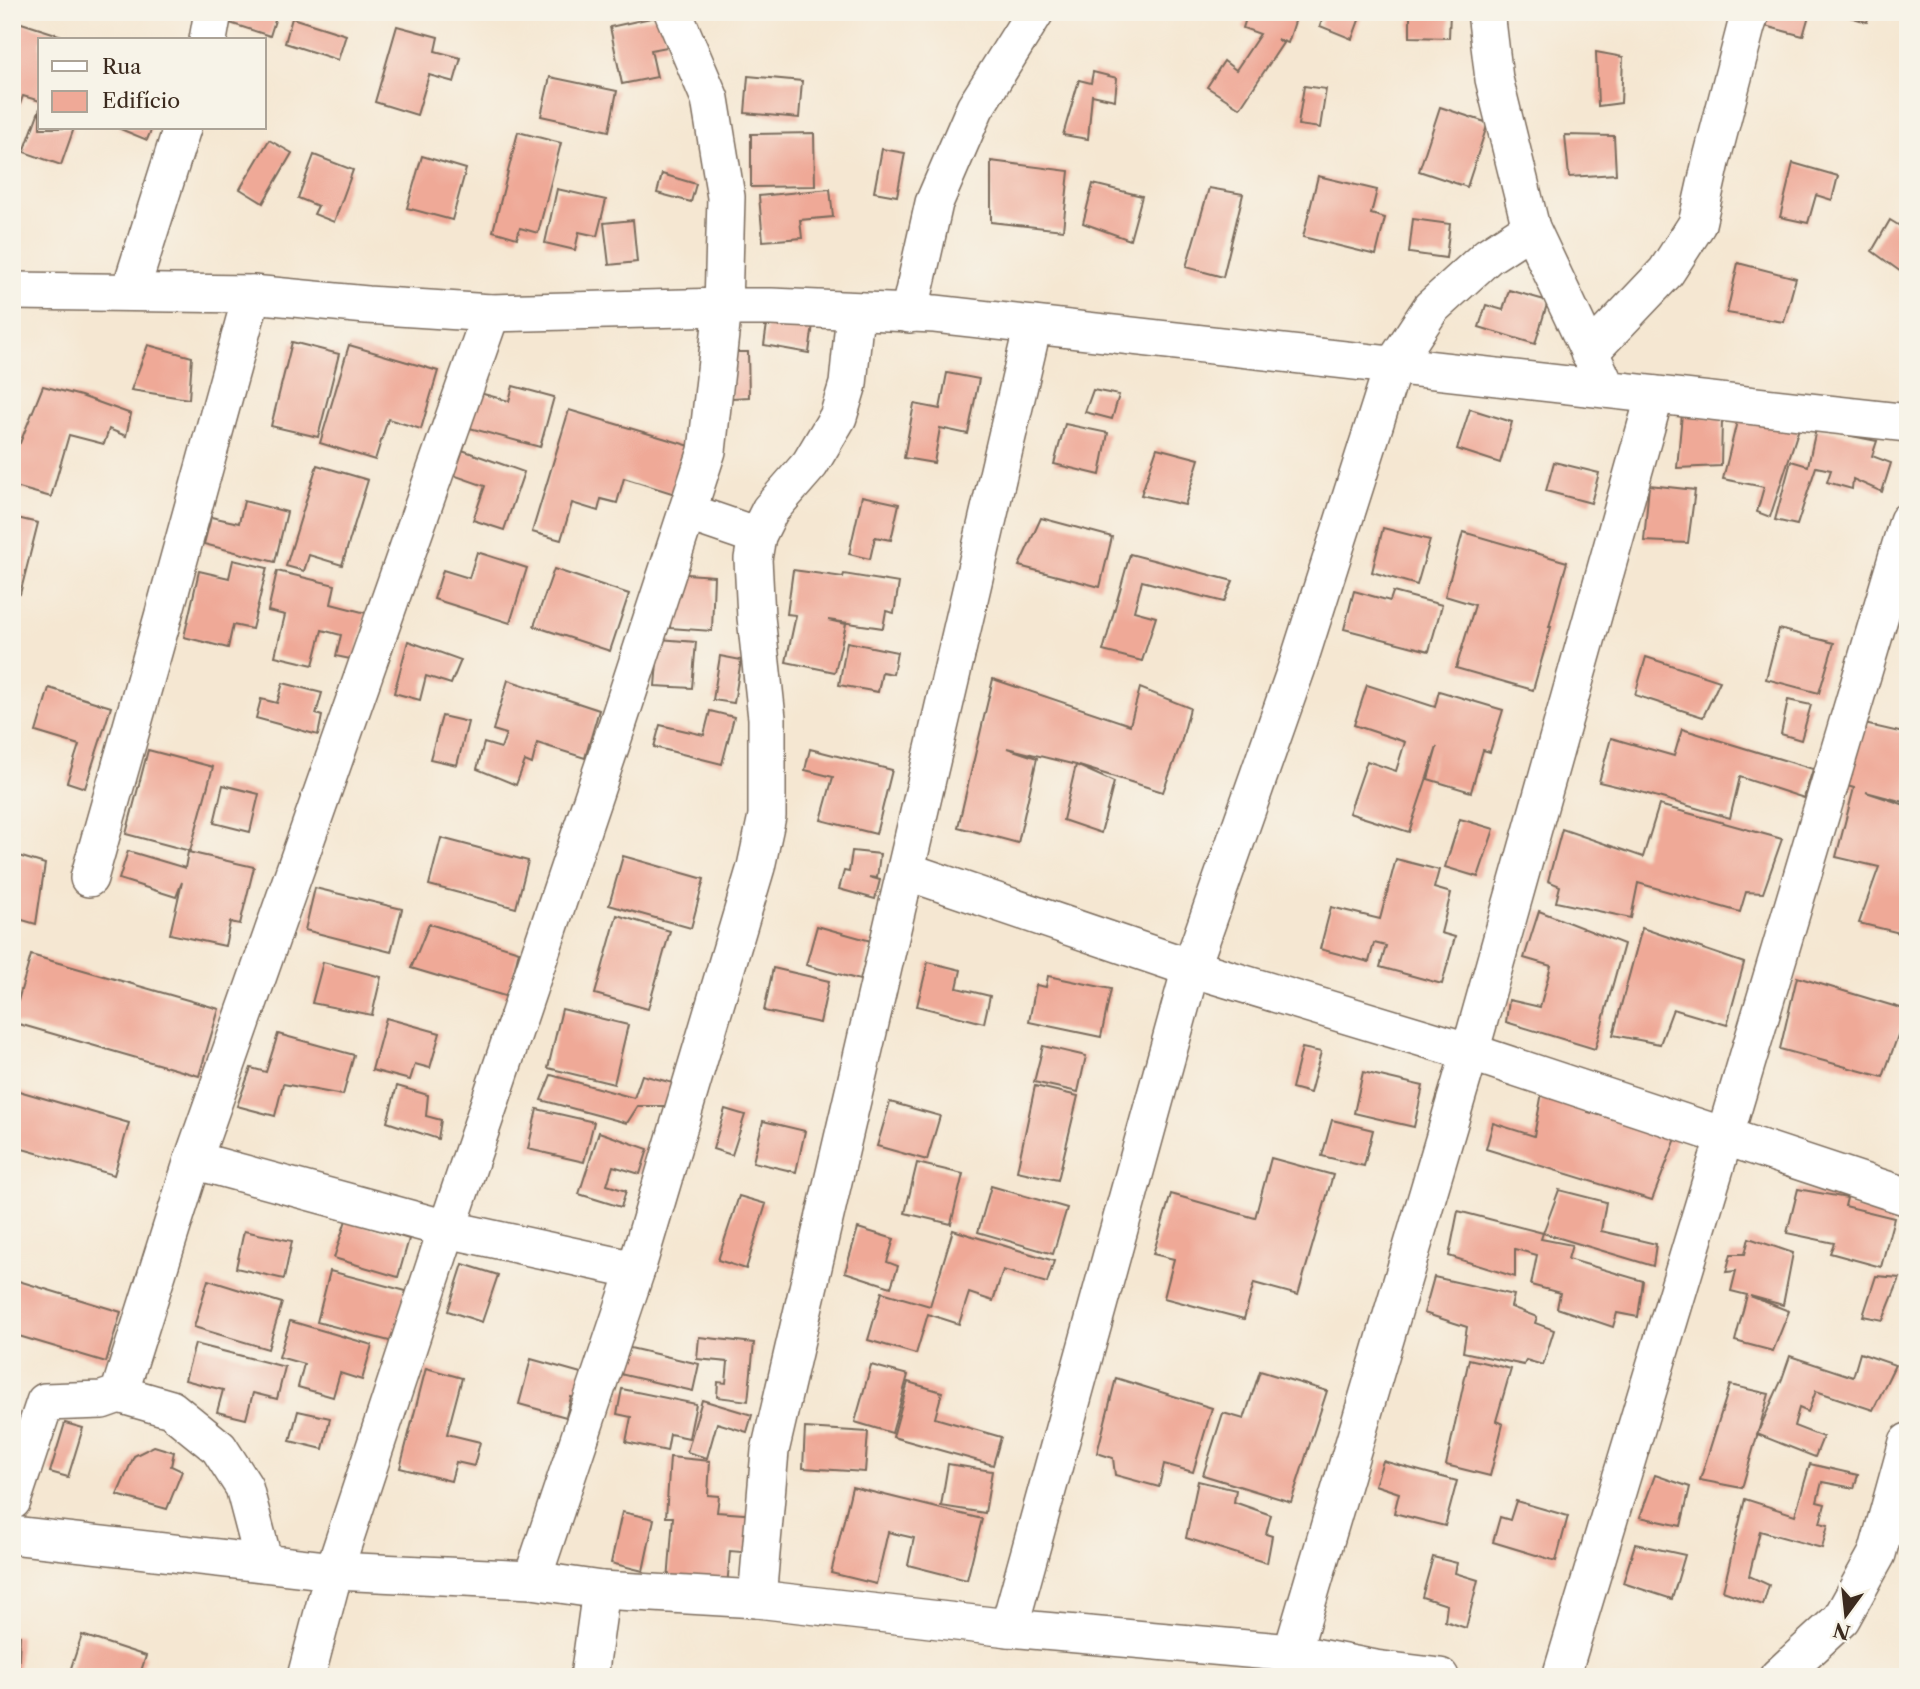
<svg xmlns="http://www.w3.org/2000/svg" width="1920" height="1689" font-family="'Libre Caslon Text',serif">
<rect width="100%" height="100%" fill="#f7f3e8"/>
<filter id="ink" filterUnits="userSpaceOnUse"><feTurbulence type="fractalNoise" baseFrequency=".0143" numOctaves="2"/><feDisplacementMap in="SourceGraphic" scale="14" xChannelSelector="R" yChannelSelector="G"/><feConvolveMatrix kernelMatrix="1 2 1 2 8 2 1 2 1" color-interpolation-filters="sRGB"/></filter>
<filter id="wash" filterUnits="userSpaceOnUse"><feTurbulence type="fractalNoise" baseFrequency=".00686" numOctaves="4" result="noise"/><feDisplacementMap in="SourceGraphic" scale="28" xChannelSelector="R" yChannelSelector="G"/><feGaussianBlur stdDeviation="1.57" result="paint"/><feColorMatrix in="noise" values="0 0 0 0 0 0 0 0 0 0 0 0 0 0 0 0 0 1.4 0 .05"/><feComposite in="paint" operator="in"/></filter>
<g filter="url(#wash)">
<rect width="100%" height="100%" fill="#f5e7d2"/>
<g id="blocks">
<g fill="#efa997">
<polygon points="230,12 271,12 277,14 270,36 227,22"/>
<polygon points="1248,12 1298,12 1288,43 1277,39 1283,43 1240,108 1207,87 1224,61 1236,70 1260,34 1243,28"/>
<polygon points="1325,12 1362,12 1352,39 1320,26"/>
<polygon points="1410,12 1450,12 1449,38 1410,37"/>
<polygon points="1764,12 1810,12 1803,36 1761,25"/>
<polygon points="1833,12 1870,12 1867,22"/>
<polygon points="660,16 667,47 651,50 657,77 622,84 610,27"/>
<polygon points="292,18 346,35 338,60 285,43"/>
<polygon points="12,20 62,36 61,40 40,40 40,101 23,96 18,110 12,109"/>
<polygon points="397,26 438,37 435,51 461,58 454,82 429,75 417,115 375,102"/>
<polygon points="1596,52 1623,57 1621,103 1598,106"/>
<polygon points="1093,72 1117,78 1115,100 1092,95 1088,139 1063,135 1079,80 1091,83"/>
<polygon points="748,76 802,81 799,118 745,113"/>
<polygon points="550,77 617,91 609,131 541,116"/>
<polygon points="1304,86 1326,89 1320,128 1298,125"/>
<polygon points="1440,107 1488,123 1467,187 1419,171"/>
<polygon points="40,108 40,128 74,128 61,165 24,152"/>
<polygon points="118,128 152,128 147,140"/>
<polygon points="518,132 561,143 538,233 520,228 517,238 493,231"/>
<polygon points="814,133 815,186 751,187 751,134"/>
<polygon points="1565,135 1614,136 1616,174 1569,177"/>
<polygon points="269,140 292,153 263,203 240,189"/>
<polygon points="882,149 905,153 897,196 874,192"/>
<polygon points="314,155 353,170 334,222 314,214 318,206 298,198"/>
<polygon points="422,156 466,169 452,220 407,208"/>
<polygon points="991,161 1069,171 1063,230 991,222"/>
<polygon points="1793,163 1838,176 1832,200 1816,195 1808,223 1780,217"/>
<polygon points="662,174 696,184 691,202 657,193"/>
<polygon points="1318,176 1377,190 1371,214 1385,218 1376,255 1303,237"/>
<polygon points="1093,184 1142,196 1130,240 1083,223"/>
<polygon points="1209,188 1243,194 1223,277 1186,267"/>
<polygon points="557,189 606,200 597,236 579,232 575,250 545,243"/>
<polygon points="830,189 833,217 800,220 802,238 763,241 759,196"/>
<polygon points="1413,219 1450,224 1446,258 1409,253"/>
<polygon points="633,220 637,262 609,265 604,223"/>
<polygon points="1890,220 1908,231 1908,264 1901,272 1872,251"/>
<polygon points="1738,263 1796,278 1784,322 1727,313"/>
<polygon points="1509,290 1548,301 1535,344 1479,327 1486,305 1503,310"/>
<polygon points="769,310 814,317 809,353 764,345"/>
<polygon points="292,342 339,354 318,437 271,426"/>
<polygon points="148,345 192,357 189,399 131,390"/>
<polygon points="349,345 438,371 421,429 388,419 375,460 320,443"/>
<polygon points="730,352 748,352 749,397 732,398"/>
<polygon points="947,373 979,379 968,434 940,428 934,463 904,458 914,404 940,409"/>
<polygon points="43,386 81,396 131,414 126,436 109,429 104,444 69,435 51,497 12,486 12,441 20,443"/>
<polygon points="513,386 554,397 540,447 466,427 476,392 509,401"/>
<polygon points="1093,390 1119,395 1112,419 1085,412"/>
<polygon points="1470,409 1512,422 1500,463 1457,449"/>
<polygon points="569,410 690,446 675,494 624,478 617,503 601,499 598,511 572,503 561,540 532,532"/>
<polygon points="1739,413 1800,425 1770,517 1757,512 1764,487 1723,479"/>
<polygon points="1682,414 1722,419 1721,466 1677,468"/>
<polygon points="1065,424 1108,433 1100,475 1054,464"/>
<polygon points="1816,429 1877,441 1872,456 1891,463 1882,492 1853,479 1852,489 1827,482 1831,470 1816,467 1797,525 1775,520 1791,461 1808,466"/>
<polygon points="1157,448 1199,459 1185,505 1141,495"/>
<polygon points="462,450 524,472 504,530 473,520 485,486 453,475"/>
<polygon points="1554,462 1599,473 1591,503 1546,491"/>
<polygon points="317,465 368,480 342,565 309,555 304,571 286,566"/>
<polygon points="1649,485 1695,490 1688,543 1644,541"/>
<polygon points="862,496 899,504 891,540 875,537 870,559 849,554"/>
<polygon points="244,501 287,512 275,562 204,544 211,517 239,523"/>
<polygon points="13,517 38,523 20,594 12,592"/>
<polygon points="1041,518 1112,537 1100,587 1019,566"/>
<polygon points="1383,528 1430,540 1417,585 1372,572"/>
<polygon points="1463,532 1567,562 1549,627 1551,627 1533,690 1456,668 1475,605 1445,596"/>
<polygon points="477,552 527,568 510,623 434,599 443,570 469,578"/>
<polygon points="1130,554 1233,581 1224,602 1142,581 1134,611 1156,617 1142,661 1103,651"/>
<polygon points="233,560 267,568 252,629 233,625 228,648 184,637 199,571 229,578"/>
<polygon points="554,569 629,594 610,651 534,626"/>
<polygon points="793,570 843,577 844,574 899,583 894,613 886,611 883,628 828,620 846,624 835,672 786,662 796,615 787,614"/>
<polygon points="277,571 335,585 331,604 366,613 355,660 336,656 341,635 322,630 313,665 275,656 285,615 268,611"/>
<polygon points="673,573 714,576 712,631 670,628"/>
<polygon points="1354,591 1390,601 1393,592 1442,605 1429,651 1344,629"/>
<polygon points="1779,629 1834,643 1819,693 1766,679"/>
<polygon points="659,639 696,642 692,688 655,686"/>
<polygon points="408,641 461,660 451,684 426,676 420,700 394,693"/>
<polygon points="847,642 897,652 893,674 882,672 878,692 839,685"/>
<polygon points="720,656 741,660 734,703 713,700"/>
<polygon points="1646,657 1720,681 1703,717 1635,695"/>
<polygon points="993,679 1130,725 1140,688 1190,708 1181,743 1163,792 1076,765 1114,782 1101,833 1063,820 1076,765 1007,748 1037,758 1018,843 958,827"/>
<polygon points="508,680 599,710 585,758 537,743 532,764 525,761 516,785 477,769 484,743 501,748 506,734 493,730"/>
<polygon points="283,683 322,693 316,714 322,716 318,735 256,718 261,699 277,703"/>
<polygon points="1367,685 1435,707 1439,691 1503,710 1490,752 1483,750 1471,792 1428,779 1437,747 1409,832 1349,813 1367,761 1396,771 1405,742 1354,725"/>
<polygon points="49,688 111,707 85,788 67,782 79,745 36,732"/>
<polygon points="1788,700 1811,705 1801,740 1781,734"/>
<polygon points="710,711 734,717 722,764 654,747 660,725 704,735"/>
<polygon points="442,716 468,722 457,765 430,759"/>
<polygon points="1860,723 1908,734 1908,803 1866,792 1908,806 1908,935 1859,923 1879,867 1836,857 1854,788 1844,785"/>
<polygon points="1682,729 1813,769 1804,798 1740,777 1730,818 1641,792 1599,782 1611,738 1674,756"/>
<polygon points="810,749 892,770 876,834 821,820 833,777 805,770"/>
<polygon points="148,750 213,767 190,851 126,834"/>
<polygon points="223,785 259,794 250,832 214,823"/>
<polygon points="1659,805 1782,839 1763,893 1746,892 1740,912 1638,883 1631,918 1556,902 1560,886 1548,881 1562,829 1643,857"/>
<polygon points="1460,819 1494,829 1478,877 1445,867"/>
<polygon points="441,838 528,861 516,908 429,885"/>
<polygon points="128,851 185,868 188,852 254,867 240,924 230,922 225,946 170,934 182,882 176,897 119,879"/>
<polygon points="852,851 880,854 877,878 869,877 880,880 875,899 839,889 844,871 849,872"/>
<polygon points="12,854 45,864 36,924 12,917"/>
<polygon points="623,856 704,879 691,928 609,905"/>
<polygon points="1396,859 1439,870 1434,888 1451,893 1441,933 1455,937 1442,984 1380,967 1386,946 1374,943 1369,962 1320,949 1331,907 1380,919"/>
<polygon points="315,888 402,909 391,952 305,930"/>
<polygon points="1539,911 1624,944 1595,1049 1506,1022 1509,1000 1540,1007 1551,966 1524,958"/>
<polygon points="617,915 670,931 648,1009 595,994"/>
<polygon points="429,924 519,951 508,997 411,968"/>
<polygon points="817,926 871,941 860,980 806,965"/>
<polygon points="1642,928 1744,963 1727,1025 1673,1009 1660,1044 1613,1035"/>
<polygon points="31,955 219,1009 199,1076 12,1022"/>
<polygon points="323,962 381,977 372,1015 312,1003"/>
<polygon points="928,962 961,970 957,988 990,996 984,1023 917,1006"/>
<polygon points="773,968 829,981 820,1023 764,1011"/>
<polygon points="1048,976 1111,989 1101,1037 1029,1022 1036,985 1046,987"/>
<polygon points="1797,977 1907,1010 1883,1077 1780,1049"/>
<polygon points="562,1009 628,1025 614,1084 548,1068"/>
<polygon points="386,1018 440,1033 430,1068 415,1064 410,1080 372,1070"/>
<polygon points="278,1034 354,1055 343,1095 283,1084 275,1116 237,1106 251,1068 266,1072"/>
<polygon points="1043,1046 1086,1056 1078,1092 1034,1082"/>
<polygon points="1302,1048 1321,1052 1310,1093 1292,1088"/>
<polygon points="1363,1072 1423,1086 1414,1127 1354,1113"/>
<polygon points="551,1075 634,1098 642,1075 673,1083 666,1106 638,1106 627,1123 541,1100"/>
<polygon points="397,1086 428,1095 426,1116 441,1120 438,1139 387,1122"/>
<polygon points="1035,1086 1078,1096 1058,1180 1017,1171"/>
<polygon points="1543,1087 1588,1102 1588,1112 1677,1136 1652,1200 1486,1149 1493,1123 1534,1136"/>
<polygon points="12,1089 129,1123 114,1175 12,1146"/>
<polygon points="890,1102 940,1116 927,1160 877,1146"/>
<polygon points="537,1109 594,1122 584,1162 528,1149"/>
<polygon points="725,1109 745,1115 732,1155 713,1149"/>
<polygon points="1332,1120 1373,1130 1364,1166 1322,1156"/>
<polygon points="763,1121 805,1131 796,1172 753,1162"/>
<polygon points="599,1132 648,1149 640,1174 613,1166 607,1185 626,1191 621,1207 579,1194"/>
<polygon points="1271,1158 1333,1175 1298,1295 1254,1283 1244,1319 1164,1298 1174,1259 1153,1254 1171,1194 1255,1218"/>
<polygon points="917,1163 963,1174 951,1224 905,1213"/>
<polygon points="991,1186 1067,1208 1053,1254 978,1232"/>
<polygon points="1798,1189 1847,1198 1845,1206 1894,1218 1881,1267 1830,1253 1834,1243 1787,1233"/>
<polygon points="1559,1190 1606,1202 1601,1231 1656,1244 1653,1266 1543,1233"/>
<polygon points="739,1196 766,1204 746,1269 718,1260"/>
<polygon points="1458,1211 1543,1233 1541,1239 1572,1245 1568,1259 1643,1281 1638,1317 1617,1313 1613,1327 1557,1308 1560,1293 1531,1285 1537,1255 1515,1249 1515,1277 1449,1256"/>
<polygon points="346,1220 409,1239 398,1277 334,1258"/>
<polygon points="858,1228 894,1239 887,1262 898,1266 891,1287 845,1272"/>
<polygon points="953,1230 1054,1261 1047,1283 1003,1270 993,1301 969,1293 959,1324 928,1314 916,1354 868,1340 882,1292 930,1306"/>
<polygon points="244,1231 292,1241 284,1279 236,1268"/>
<polygon points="1749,1238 1793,1253 1783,1305 1750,1296 1789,1311 1773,1351 1735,1341 1747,1295 1731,1291 1736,1271 1726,1272 1731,1254 1745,1254"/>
<polygon points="463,1264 498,1275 482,1322 448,1311"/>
<polygon points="330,1271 406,1291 393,1342 317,1322"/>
<polygon points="1876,1276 1900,1278 1883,1320 1863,1316"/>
<polygon points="1434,1277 1514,1295 1511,1307 1537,1317 1535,1323 1554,1330 1543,1365 1526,1360 1524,1365 1463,1352 1467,1327 1424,1313"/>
<polygon points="12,1279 121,1312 106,1362 12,1334"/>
<polygon points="208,1280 282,1303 268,1349 194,1327"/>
<polygon points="290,1321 372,1345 362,1380 340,1373 333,1397 298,1387 304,1364 279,1357"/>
<polygon points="699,1337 754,1343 748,1401 717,1397 718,1382 726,1383 728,1362 697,1359"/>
<polygon points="195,1344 285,1367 277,1399 253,1393 246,1419 217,1412 223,1390 185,1380"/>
<polygon points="626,1347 699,1364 693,1391 620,1374"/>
<polygon points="1860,1353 1895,1365 1873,1410 1816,1391 1808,1412 1799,1408 1794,1426 1823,1437 1815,1457 1757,1434 1782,1379 1790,1356 1853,1377"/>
<polygon points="531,1359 588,1375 581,1399 571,1397 566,1417 519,1404"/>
<polygon points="1469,1359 1511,1369 1496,1421 1503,1424 1490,1476 1446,1465"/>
<polygon points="871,1365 908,1375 892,1433 855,1422"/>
<polygon points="426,1368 462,1378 447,1434 480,1442 474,1466 456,1462 451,1481 400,1468"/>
<polygon points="1260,1371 1327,1391 1291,1502 1203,1475 1223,1413 1244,1419"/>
<polygon points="1116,1378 1212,1408 1193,1472 1164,1464 1159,1487 1115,1475 1113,1458 1097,1453"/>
<polygon points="908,1382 942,1392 935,1418 1001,1437 993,1465 893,1437"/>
<polygon points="1730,1385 1769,1394 1742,1488 1700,1480"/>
<polygon points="622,1389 696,1404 689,1438 670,1434 667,1451 626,1442 631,1417 617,1414"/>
<polygon points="702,1400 752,1415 747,1432 717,1423 707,1458 687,1452"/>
<polygon points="298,1411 330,1418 323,1449 290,1441"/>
<polygon points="65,1423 83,1428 68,1477 50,1472"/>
<polygon points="805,1428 868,1432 865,1472 803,1468"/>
<polygon points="154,1446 174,1452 171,1466 182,1471 167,1509 117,1495 134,1456"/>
<polygon points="670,1457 710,1461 708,1495 719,1496 717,1512 757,1515 753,1553 730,1551 727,1588 668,1582 673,1517 666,1517"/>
<polygon points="1383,1461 1457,1481 1445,1526 1394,1513 1399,1493 1375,1485"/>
<polygon points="948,1464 992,1471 985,1513 941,1506"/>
<polygon points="1810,1464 1858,1475 1854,1488 1822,1482 1817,1502 1825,1504 1820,1523 1828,1525 1822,1548 1760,1531 1749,1576 1769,1585 1763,1605 1723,1591 1745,1499 1795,1515"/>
<polygon points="1655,1475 1690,1487 1681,1526 1640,1517"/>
<polygon points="1198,1481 1236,1490 1234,1502 1271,1515 1266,1534 1272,1536 1267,1563 1186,1538"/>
<polygon points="852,1487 982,1519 967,1580 908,1565 914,1538 888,1532 876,1584 831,1573"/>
<polygon points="1516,1501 1568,1516 1556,1561 1493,1542 1500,1517 1510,1520"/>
<polygon points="622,1512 654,1519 643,1571 611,1563"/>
<polygon points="1635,1544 1685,1555 1672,1599 1623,1583"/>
<polygon points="1433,1557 1457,1563 1455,1573 1478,1580 1466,1628 1445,1621 1447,1605 1422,1597"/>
<polygon points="12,1635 20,1636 18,1677 12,1677"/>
<polygon points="82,1635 146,1656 139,1677 68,1677"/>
</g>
</g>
</g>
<g filter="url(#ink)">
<use href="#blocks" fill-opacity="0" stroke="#7c6c5d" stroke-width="2"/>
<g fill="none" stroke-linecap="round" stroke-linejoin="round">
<defs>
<g id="minor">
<polyline points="1486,12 1494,79 1531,228 1607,389"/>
<polyline points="208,40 213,12"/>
<polyline points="12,291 252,294 367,305 491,313 723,307 771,307 935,314 1908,423"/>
<polyline points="130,292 182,128"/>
<polyline points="909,314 934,203 975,108 1035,12"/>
<polyline points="1589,353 1666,272 1697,224 1711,162 1746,27 1751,12"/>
<polyline points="687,512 757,536"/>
<polyline points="906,871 1191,968 1470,1052 1908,1197"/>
<polyline points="89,878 163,617 252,294"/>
<polyline points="193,1160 447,1229 636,1270"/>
<polyline points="119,1394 171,1409 219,1448 244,1487 264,1563"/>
<polyline points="12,1501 45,1402 102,1400 119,1394 193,1160 491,313"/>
<polyline points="12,1535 334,1571 532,1580 601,1590 757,1599 1009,1628 1292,1653 1375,1669 1440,1677"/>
<polyline points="532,1580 636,1270 756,867 767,816 767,718 756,617 753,559 757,536 770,510 810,464 838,417 848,384 855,312"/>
<polyline points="757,1599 770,1451 1033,325"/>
<polyline points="1009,1628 1191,968 1297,667 1393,366 1431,308 1488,256 1531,228"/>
<polyline points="1292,1653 1470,1052 1655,395"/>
<polyline points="306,1677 334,1571 447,1229 610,747 707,451 723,307 726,197 710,99 673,12"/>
<polyline points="589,1677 601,1590"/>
<polyline points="1561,1677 1725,1135 1908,521"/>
<polyline points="1778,1677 1841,1619 1877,1554 1908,1442"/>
</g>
</defs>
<use href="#minor" stroke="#7c6c5d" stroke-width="40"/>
<use href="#minor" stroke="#fff" stroke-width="37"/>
</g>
</g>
<rect width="1920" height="1689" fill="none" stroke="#f7f3e8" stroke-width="42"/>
<rect x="38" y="38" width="228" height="91" fill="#f7f3e8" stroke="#aca397" stroke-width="2"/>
<rect x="52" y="61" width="35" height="10" fill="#ffffff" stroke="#aca397" stroke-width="2"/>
<text x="102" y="74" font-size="21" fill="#3b2a1e">Rua</text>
<rect x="52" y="91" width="35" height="21" fill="#efa997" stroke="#aca397" stroke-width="2"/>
<text x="102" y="108" font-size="21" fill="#3b2a1e">Edifício</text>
<g transform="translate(1846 1615) rotate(195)" stroke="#f7f3e8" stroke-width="5" paint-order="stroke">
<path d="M0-5L12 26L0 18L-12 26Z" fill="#3b2a1e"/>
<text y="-10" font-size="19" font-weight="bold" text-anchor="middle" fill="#3b2a1e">N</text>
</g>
</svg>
